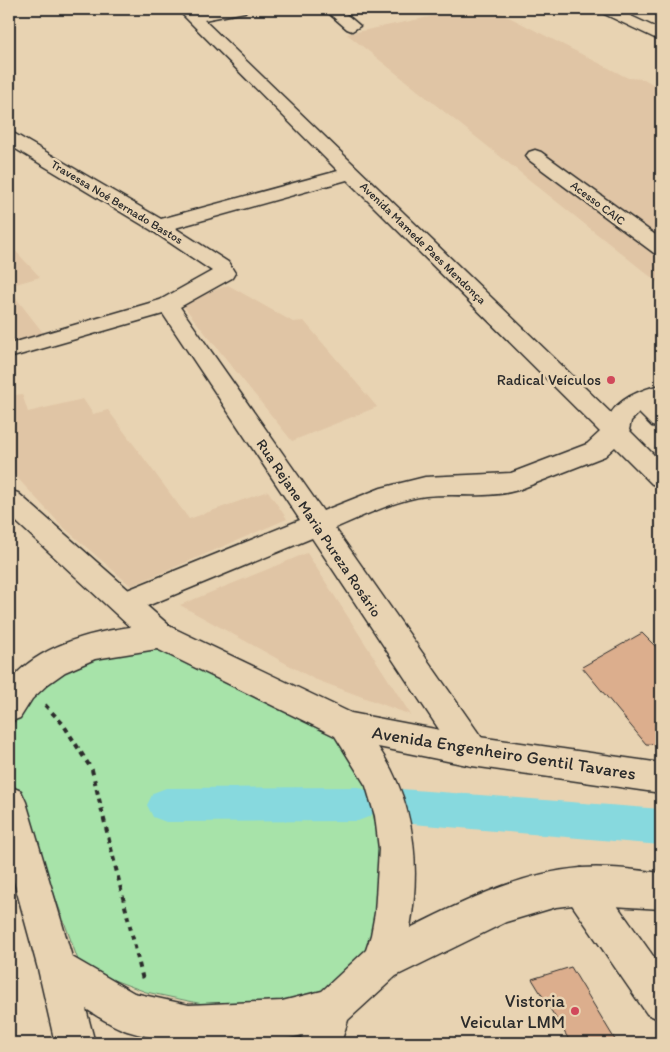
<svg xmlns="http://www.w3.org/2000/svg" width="670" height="1052" font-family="Itim,sans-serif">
<rect width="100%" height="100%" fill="#e8d3b2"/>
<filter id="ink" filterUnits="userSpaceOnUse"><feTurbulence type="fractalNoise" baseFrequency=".02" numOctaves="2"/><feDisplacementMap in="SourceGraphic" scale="10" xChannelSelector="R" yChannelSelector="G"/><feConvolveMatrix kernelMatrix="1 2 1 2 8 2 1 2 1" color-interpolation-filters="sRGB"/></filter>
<g filter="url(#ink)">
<g fill="#e0c5a5">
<polygon points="468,9 493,9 628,78 644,79 661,89 661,285 347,34"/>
<polygon points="9,244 40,277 9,286"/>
<polygon points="228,285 293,322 304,321 377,407 292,441 181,303"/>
<polygon points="9,289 44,334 9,345"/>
<polygon points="22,394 28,412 83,399 93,414 108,410 189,519 268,491 287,519 131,586 62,526 9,469 9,396"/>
<polygon points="307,553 411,715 314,679 180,605"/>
</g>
<polygon fill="#a7e3a9" stroke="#69876a" points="156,649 200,665 333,735 354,758 366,784 379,839 381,895 373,939 352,968 323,991 283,1002 217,1007 146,992 111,979 78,960 13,781 10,753 12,728 21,707 29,695 82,660"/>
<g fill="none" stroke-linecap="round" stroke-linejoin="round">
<g fill="#87d9de" fill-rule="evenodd">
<polygon points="358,787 371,792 377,804 371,816 358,821 166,822 153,817 147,805 153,793 166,788"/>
<polygon points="401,789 661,809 661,845 401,823 388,818 382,806 388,794"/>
</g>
</g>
<g fill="#dcae8d" stroke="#2b2b2b">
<polygon points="642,633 661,652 661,745 646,744 582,667"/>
<polygon points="571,967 617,1043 571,1043 532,979"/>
</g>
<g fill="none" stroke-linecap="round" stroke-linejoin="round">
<defs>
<g id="minor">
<path d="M177,9h15l4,4 22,-4h29l-2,3 -41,8 407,393c11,-16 32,-24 50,-28v17l-3,1 3,3v22l-9,-2 -13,-13 -8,8 -2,9 32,32v24l-9,-2 -37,-37 -10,9 -87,34c-30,9 -61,3 -92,6 -31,4 -62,20 -91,32l149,213 5,10 -5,10 -12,5 -12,-5 -148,-223 -177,73 -10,4 -10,-4 -5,-8 5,-8 185,-75 -137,-206 -154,44v-14l151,-44 52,-29 -61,-41 -142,-85v-12l6,1 146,85 177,-48zM347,180l253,252 -13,12 -76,29 -86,4 -44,11 -58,23 -143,-204 52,-29 3,-5 -7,-11 -53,-34z"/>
<polygon points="324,9 340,9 360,26 352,31 347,29"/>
<polygon points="598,9 616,9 661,30 661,41 600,12"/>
<polygon points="535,150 541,152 661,239 661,255 654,253 529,160 526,156 529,152"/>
<polygon points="581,868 594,873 661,967 661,1020 647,1014 568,899 563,886 568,873"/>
</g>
<path id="major" d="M9,490l9,3 153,134 180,86 121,23 189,27v30l-189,-27 -94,-19c37,55 43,117 32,181 54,-27 111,-55 171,-60 27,-2 54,2 80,5v36l-80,-5 -25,3 -50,15 -110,54 -48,44 -7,23h-40l2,-8c-54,14 -122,13 -176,-4 -15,-5 -28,-14 -41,-22l9,34h-40l-17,-74 -29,-106v-77l12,5 5,11 46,155 62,36 55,12 93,-4 40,-10 44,-41 5,-15 4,-22 4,-64 -4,-33 -9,-30 -31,-50 -178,-87 -62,10 -30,13 -17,12 -16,15 -12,19 -11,4v-40c28,-35 78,-49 121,-55l-121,-112z"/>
</defs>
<use href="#minor" stroke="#2b2b2b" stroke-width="3"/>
<use href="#major" stroke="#2b2b2b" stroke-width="3"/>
<polyline stroke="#2b2b2b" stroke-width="4" stroke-dasharray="5 5" stroke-linecap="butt" points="45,705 63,724 92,770 143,980"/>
<use href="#minor" fill="#e8d3b2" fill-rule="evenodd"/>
<use href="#major" fill="#e8d3b2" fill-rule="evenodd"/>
</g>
</g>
<g fill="#d1495b" stroke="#e8d3b2" stroke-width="2">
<circle cx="611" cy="380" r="5"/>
<circle cx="575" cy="1011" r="5"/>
</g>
<g text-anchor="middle" stroke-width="5" stroke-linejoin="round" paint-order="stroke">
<g font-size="12" fill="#2b2b2b" stroke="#e8d3b2">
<text transform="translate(117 202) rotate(31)" y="4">Travessa Noé Bernado Bastos</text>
<text transform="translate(598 203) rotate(37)" y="4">Acesso CAIC</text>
<text transform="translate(423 243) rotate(44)" y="4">Avenida Mamede Paes Mendonça</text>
</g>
<g font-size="15" fill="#2b2b2b" stroke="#e8d3b2" text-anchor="end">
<text x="601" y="385">Radical Veículos</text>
</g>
<g font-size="15" fill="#2b2b2b" stroke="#e8d3b2">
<text transform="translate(319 528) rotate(56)" y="5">Rua Rejane Maria Pureza Rosário</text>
</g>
<g font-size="18" fill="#2b2b2b" stroke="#e8d3b2">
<text transform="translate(504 753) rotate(9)" y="6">Avenida Engenheiro Gentil Tavares</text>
</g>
<g font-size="18" fill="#2b2b2b" stroke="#e8d3b2" text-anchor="end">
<text x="565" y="1007">Vistoria<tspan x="565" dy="21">Veicular LMM</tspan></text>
</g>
</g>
<rect width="670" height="1052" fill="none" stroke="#e8d3b2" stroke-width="30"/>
<rect x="15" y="15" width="640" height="1022" fill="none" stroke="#2b2b2b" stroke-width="2" filter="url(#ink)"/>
</svg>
